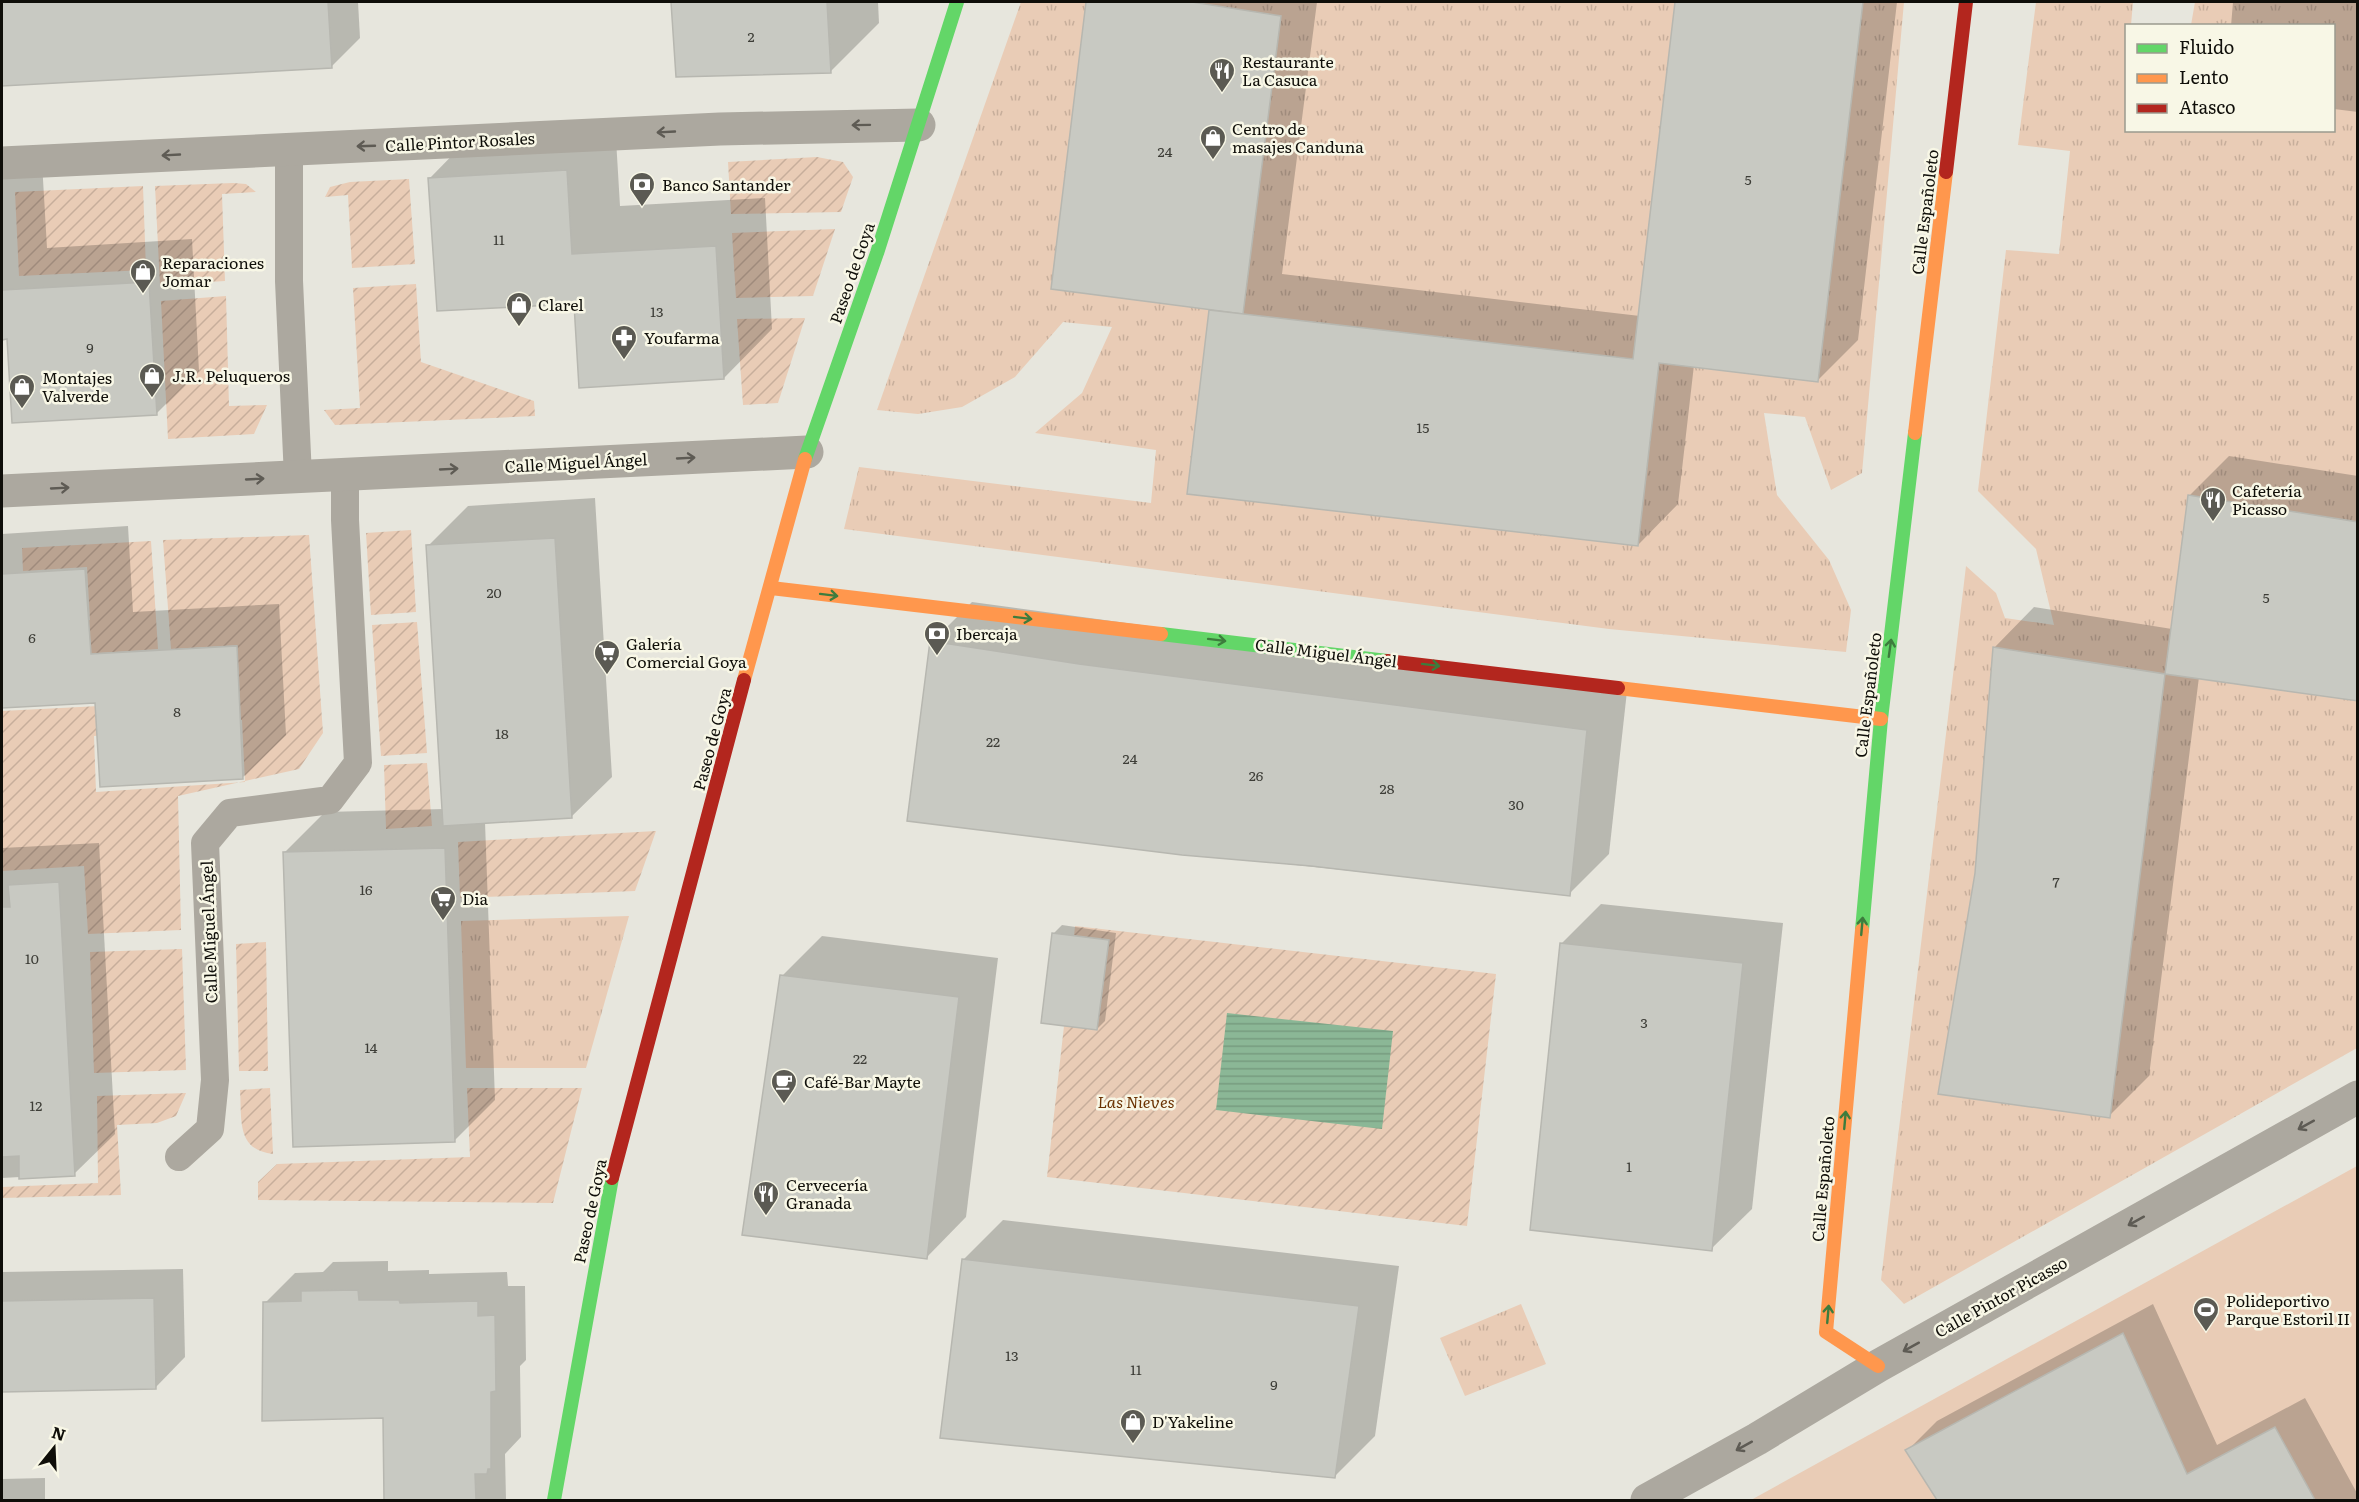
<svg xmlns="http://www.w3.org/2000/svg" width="2359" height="1502" font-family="Literata,serif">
<defs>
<pattern id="park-tufts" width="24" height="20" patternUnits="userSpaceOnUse" patternTransform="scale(1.5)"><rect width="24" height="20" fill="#e9ccb6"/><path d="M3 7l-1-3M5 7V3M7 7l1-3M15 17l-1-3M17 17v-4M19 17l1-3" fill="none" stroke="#c7ae9b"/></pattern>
<pattern id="garden-furrows" width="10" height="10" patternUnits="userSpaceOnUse" patternTransform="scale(1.5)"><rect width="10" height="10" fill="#e9ccb6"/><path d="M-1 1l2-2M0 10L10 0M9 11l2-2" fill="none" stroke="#c7ae9b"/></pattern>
<pattern id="water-rules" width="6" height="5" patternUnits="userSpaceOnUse" patternTransform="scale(1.5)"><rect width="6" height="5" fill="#8bb796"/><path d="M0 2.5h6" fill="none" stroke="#779c80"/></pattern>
</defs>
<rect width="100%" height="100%" fill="#e7e6dd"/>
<polygon fill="#e9ccb6" points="2357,1166 2357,1500 1751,1500"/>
<g fill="url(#park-tufts)">
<polygon points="1021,2 1904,2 1862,473 1831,490 1805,417 1764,413 1777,495 1829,560 1851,610 1846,652 1609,629 844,529 859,467 1151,503 1156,450 1035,433 1082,393 1112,327 1063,322 1015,377 962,407 918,414 877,410"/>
<polygon points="2036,2 2133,2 2131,25 2126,26 2126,130 2334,130 2334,26 2191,25 2195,2 2357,2 2357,1048 1904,1304 1881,1280 1966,566 1996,593 2005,618 2054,625 2036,549 1978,491 2006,250 2059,254 2070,151 2018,145"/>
<polygon points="629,916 586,1068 466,1068 461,921"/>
<polygon points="1521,1304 1546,1364 1465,1396 1440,1338"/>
</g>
<g fill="url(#garden-furrows)">
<polygon points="817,157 843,162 853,177 841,212 731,214 728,162"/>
<polygon points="409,179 415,264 352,268 348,195 325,197 330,187 350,182"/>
<polygon points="233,183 246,184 256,192 222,194 225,281 160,285 155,186"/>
<polygon points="143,186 146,270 19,276 15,192"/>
<polygon points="835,229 813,296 736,298 732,233"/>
<polygon points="416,284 421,362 534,401 535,416 335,425 324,410 360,408 353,288"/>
<polygon points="226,296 229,406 267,405 254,434 168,439 161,301"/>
<polygon points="805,318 778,403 743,405 737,319"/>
<polygon points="411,530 416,612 371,615 366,533"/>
<polygon points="309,535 323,733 299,769 178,796 181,930 88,934 84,866 2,871 2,711 119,705 121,734 94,736 96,792 245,782 242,720 232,720 231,703 240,702 237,645 171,649 163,540"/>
<polygon points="151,541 158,649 66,655 64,622 90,620 87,567 23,571 22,548"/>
<polygon points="417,622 427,753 381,756 372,625"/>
<polygon points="427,763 432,826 386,829 384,765"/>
<polygon points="656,831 635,891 460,898 458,842"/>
<polygon points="1075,926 1496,974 1467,1226 1047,1177 1064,1026 1097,1030 1109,940 1074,936"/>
<polygon points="266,942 268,1071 239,1071 236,944"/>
<polygon points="182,949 186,1070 94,1073 90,952"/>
<path d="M270,1088l3,66c-37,-4 -31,-35 -33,-64z"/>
<polygon points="467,1088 582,1088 553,1203 258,1200 258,1182 277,1164 470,1157"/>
<polygon points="186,1093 176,1116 157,1123 117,1125 121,1195 2,1198 2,1187 98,1183 97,1096"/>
</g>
<polygon fill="url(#water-rules)" points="1227,1013 1393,1031 1382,1129 1216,1110"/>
<g fill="#0003">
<polygon points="2,2 358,2 360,38 331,67 2,85"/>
<polygon points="672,2 878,2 879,23 830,72 677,75"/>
<polygon points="1087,2 1317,2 1282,274 1640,316 1676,2 1897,2 1858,340 1818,380 1694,365 1678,504 1638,545 1210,311 1212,308 1052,288"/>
<polygon points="2233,2 2358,2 2358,112 2334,109 2334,26 2231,26"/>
<polygon points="615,122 620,206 765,198 772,329 724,378 576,302 430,178 478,129"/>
<polygon points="42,162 47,248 192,239 199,371 156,414 8,338 2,338 2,164"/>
<polygon points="2229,456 2358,476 2358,699 2199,677 2149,1076 2109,1116 1976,873 1994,648 2034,607 2172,629 2189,496"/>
<polygon points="595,498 612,777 571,817 485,822 495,1100 455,1140 285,852 325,812 444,809 428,546 468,506"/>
<polygon points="128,526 133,612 279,604 286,735 242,778 96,701 2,707 2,534"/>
<polygon points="972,602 1627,691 1609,854 1569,894 1182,853 932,642"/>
<polygon points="99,843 115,1134 74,1174 2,1178 2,848"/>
<polygon points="1601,904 1783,923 1752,1209 1711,1249 1561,944"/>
<polygon points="1062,925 1116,933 1105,1021 1097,1029 1043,1022 1054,933"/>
<polygon points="822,936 998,958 966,1217 926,1258 782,976"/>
<polygon points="1003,1220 1399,1266 1375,1436 1335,1476 963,1260"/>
<polygon points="388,1261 388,1271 429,1270 429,1274 507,1272 508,1286 525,1286 526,1360 520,1366 521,1437 505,1454 506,1500 386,1500 385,1417 265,1303 295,1273 323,1272 333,1262"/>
<polygon points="183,1269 185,1357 155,1388 2,1391 2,1272"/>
<polygon points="2153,1304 2217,1445 2305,1398 2358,1495 2358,1500 1939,1500 1907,1451 1937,1421"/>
<polygon points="45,1478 45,1500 2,1500 2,1479"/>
</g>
<g fill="#c8c9c2" stroke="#b7b7b0" stroke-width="1.5">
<polygon points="2,2 328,2 332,68 2,86"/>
<polygon points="671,2 827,2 831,73 676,77"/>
<polygon points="1086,2 1192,2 1281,16 1243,314 1051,289"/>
<polygon points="1675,2 1863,2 1818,382 1659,363 1638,546 1187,494 1209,310 1633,359"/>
<polygon points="567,170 572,254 716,246 724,379 579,388 574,304 437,311 428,178"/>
<polygon points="149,282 157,415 12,423 7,339 2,340 2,290"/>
<polygon points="2188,495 2358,522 2358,701 2165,674"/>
<polygon points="555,538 572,818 443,826 426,545"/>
<polygon points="85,569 91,654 237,646 243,779 100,787 95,703 2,708 2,574"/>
<polygon points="930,641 1079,664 1587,730 1570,896 1311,866 1182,855 907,821"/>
<polygon points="1993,647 2165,674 2110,1118 1938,1094 1975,873"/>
<polygon points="445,848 455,1142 293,1147 283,852"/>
<polygon points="59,882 75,1176 19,1179 19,1156 2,1157 2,907 10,907 8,885"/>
<polygon points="1052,933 1109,940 1097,1030 1041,1023"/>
<polygon points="1560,943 1743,963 1712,1251 1530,1230"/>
<polygon points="780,975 959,997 927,1259 742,1235"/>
<polygon points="962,1259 1359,1306 1335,1478 940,1438"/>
<polygon points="358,1290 359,1300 399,1300 400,1303 478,1301 478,1316 495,1315 496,1391 491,1392 491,1469 488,1469 487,1474 475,1474 476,1500 384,1500 383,1418 262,1421 263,1302 301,1301 301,1291"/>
<polygon points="154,1298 156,1389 2,1392 2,1301"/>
<polygon points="2123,1333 2187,1474 2275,1427 2315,1500 1937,1500 1905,1450"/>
</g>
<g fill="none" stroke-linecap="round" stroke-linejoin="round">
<g stroke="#aca89f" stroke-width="28">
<polyline points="289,149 289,281 298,477"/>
<polyline points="179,1157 210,1129 215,1080 205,843 230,813 330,800 358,763 345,520 345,475"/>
</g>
<g stroke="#aca89f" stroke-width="33">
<polyline points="2,163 720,129 919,125"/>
<polyline points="2,491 807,452"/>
<polyline points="1647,1500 1757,1439 1878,1366 2358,1097"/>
</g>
<g stroke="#63d668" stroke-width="14">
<polyline points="805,459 877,253 957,2"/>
<polyline points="1161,634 1387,661"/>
<polyline points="1862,930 1881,719 1915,433"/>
<polyline points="554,1500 612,1178"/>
</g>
<g stroke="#ff974d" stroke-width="14">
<polyline points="1915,433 1946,172"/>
<polyline points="771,588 1161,634"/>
<polyline points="744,680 805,459"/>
<polyline points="1618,688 1881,719"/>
<polyline points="1862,930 1826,1332 1878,1366"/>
</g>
<g stroke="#b3261e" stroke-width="14">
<polyline points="1946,172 1966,2"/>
<polyline points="1387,661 1618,688"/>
<polyline points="612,1178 744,680"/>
</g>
</g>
<defs><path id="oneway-shaft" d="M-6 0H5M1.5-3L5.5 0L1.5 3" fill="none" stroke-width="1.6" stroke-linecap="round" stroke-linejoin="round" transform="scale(1.5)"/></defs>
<g stroke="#5e5b54">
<use href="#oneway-shaft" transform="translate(861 125) rotate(179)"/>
<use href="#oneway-shaft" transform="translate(666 132) rotate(177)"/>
<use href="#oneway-shaft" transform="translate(366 146) rotate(178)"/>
<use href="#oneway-shaft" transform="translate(171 155) rotate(177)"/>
<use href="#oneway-shaft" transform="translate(686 458) rotate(-3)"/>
<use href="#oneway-shaft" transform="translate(449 469) rotate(-3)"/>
<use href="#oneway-shaft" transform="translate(255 479) rotate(-3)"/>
<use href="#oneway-shaft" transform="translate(60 488) rotate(-3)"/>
<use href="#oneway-shaft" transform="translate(2306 1125) rotate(151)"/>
<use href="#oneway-shaft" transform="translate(2136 1221) rotate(151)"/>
<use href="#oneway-shaft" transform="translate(1911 1347) rotate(151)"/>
<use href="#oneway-shaft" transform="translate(1744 1446) rotate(151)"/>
</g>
<g stroke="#3d7c3d">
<use href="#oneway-shaft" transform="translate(829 595) rotate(7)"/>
<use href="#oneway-shaft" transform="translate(1023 618) rotate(7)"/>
<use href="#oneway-shaft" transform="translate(1217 640) rotate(7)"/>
<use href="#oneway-shaft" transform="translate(1890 648) rotate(-82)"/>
<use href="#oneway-shaft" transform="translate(1431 665) rotate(7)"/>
<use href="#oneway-shaft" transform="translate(1862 926) rotate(-85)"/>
<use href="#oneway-shaft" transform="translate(1845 1120) rotate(-85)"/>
<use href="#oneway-shaft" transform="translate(1828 1314) rotate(-85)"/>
</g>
<defs>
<symbol id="restaurant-pin" viewBox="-11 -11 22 30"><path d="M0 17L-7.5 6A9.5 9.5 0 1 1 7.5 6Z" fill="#5b5a53" stroke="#f8f7e6"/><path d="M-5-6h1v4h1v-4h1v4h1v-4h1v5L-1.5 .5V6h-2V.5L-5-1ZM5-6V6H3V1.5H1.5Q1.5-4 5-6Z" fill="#fff"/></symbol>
<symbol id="shop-pin" viewBox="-11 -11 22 30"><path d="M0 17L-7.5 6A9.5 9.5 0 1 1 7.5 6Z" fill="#5b5a53" stroke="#f8f7e6"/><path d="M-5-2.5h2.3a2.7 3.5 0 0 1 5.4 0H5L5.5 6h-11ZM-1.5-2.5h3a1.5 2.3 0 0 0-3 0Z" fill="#fff"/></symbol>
<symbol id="bank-pin" viewBox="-11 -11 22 30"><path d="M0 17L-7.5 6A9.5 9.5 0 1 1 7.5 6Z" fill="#5b5a53" stroke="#f8f7e6"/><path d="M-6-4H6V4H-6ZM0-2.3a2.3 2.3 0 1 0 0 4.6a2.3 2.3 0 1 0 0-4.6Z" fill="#fff"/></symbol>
<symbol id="pharmacy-pin" viewBox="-11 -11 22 30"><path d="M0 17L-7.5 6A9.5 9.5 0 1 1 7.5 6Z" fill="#5b5a53" stroke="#f8f7e6"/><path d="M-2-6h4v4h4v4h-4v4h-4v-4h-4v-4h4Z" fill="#fff"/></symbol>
<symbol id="supermarket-pin" viewBox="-11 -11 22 30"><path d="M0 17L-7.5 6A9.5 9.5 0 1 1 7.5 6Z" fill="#5b5a53" stroke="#f8f7e6"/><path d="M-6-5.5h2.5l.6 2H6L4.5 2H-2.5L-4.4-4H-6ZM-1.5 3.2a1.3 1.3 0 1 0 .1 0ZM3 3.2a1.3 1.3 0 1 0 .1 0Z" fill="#fff"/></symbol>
<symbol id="cafe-pin" viewBox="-11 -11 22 30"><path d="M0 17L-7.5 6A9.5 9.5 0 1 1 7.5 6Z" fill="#5b5a53" stroke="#f8f7e6"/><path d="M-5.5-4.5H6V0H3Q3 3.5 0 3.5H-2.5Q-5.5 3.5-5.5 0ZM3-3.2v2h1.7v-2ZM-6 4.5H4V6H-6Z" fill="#fff"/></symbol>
<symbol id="stadium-pin" viewBox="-11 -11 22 30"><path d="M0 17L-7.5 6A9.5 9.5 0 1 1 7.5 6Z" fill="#5b5a53" stroke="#f8f7e6"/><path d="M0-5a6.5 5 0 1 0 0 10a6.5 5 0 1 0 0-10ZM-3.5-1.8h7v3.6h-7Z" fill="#fff"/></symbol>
</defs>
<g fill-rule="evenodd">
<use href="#restaurant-pin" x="1207" y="56" width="30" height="40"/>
<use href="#shop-pin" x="1198" y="123" width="30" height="40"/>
<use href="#bank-pin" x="627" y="170" width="30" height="40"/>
<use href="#shop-pin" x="128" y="257" width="30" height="40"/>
<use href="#shop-pin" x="504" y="290" width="30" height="40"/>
<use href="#pharmacy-pin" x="609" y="323" width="30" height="40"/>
<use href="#shop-pin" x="137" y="361" width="30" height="40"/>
<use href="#shop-pin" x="7" y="372" width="30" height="40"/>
<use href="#restaurant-pin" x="2198" y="485" width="30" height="40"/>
<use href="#bank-pin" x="922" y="619" width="30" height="40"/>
<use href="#supermarket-pin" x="592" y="638" width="30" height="40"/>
<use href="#supermarket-pin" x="428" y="884" width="30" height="40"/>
<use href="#cafe-pin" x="769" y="1067" width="30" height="40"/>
<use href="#restaurant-pin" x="751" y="1179" width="30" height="40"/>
<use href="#stadium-pin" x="2191" y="1295" width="30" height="40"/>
<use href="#shop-pin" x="1118" y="1407" width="30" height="40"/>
</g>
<g text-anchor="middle" stroke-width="5" stroke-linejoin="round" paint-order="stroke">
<g font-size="14" fill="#3d3d37">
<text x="751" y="42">2</text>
<text x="1165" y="157">24</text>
<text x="1748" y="185">5</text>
<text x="499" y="245">11</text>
<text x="657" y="317">13</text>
<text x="90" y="353">9</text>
<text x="1423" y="433">15</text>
<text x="494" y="598">20</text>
<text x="2266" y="603">5</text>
<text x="32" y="643">6</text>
<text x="177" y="717">8</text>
<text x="502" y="739">18</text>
<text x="993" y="747">22</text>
<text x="1130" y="764">24</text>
<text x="1256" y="781">26</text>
<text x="1387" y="794">28</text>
<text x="1516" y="810">30</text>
<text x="2056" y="887">7</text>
<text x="366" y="895">16</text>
<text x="32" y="964">10</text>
<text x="1644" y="1028">3</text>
<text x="371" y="1053">14</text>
<text x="860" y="1064">22</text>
<text x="36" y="1111">12</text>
<text x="1629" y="1172">1</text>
<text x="1012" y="1361">13</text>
<text x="1136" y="1375">11</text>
<text x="1274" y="1390">9</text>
</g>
<g font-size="16" fill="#0f0e09" stroke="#f8f7e6" text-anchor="start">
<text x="1242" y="68">Restaurante<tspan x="1242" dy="18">La Casuca</tspan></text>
<text x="1232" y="135">Centro de<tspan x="1232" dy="18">masajes Canduna</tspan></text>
<text x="662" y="191">Banco Santander</text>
<text x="162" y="269">Reparaciones<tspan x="162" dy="18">Jomar</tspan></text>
<text x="538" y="311">Clarel</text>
<text x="644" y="344">Youfarma</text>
<text x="172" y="382">J.R. Peluqueros</text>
<text x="42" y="384">Montajes<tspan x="42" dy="18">Valverde</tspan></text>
<text x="2232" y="497">Cafetería<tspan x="2232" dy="18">Picasso</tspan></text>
<text x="956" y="640">Ibercaja</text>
<text x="626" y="650">Galería<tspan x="626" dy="18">Comercial Goya</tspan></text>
<text x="462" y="905">Dia</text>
<text x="804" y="1088">Café-Bar Mayte</text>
<text x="786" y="1191">Cervecería<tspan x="786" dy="18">Granada</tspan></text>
<text x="2226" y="1307">Polideportivo<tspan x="2226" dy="18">Parque Estoril II</tspan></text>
<text x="1152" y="1428">D'Yakeline</text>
</g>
<g font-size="16" fill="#0f0e09" stroke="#f8f7e6">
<text transform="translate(460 142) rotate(-3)" y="6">Calle Pintor Rosales</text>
<text transform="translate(1925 212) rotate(-83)" y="6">Calle Españoleto</text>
<text transform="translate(852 273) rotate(-71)" y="6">Paseo de Goya</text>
<text transform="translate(576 463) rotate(-3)" y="6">Calle Miguel Ángel</text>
<text transform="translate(1326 653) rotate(7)" y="6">Calle Miguel Ángel</text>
<text transform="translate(1868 695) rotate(-83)" y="6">Calle Españoleto</text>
<text transform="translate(712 739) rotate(-75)" y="6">Paseo de Goya</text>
<text transform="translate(209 932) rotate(-92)" y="6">Calle Miguel Ángel</text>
<text transform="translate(1823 1179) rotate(-85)" y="6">Calle Españoleto</text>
<text transform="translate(590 1211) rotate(-78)" y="6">Paseo de Goya</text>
<text transform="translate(2001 1297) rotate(-29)" y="6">Calle Pintor Picasso</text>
</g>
<g font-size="16" font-style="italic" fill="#6a3100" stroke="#f8f7e6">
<text x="1136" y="1108">Las Nieves</text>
</g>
</g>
<rect width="2359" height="1502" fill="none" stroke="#0f0e09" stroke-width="6"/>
<rect x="2125" y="24" width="210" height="108" fill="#f8f7e6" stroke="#9b9a8e" stroke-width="1.5"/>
<rect x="2137" y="44" width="30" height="9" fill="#63d668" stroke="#9b9a8e" stroke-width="1.5"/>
<text x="2179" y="54" font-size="18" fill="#0f0e09">Fluido</text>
<rect x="2137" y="74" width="30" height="9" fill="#ff974d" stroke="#9b9a8e" stroke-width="1.5"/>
<text x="2179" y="84" font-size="18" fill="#0f0e09">Lento</text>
<rect x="2137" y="104" width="30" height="9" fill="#b3261e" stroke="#9b9a8e" stroke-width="1.5"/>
<text x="2179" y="114" font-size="18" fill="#0f0e09">Atasco</text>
<g transform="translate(54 1448) rotate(18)" stroke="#f8f7e6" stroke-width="4.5" paint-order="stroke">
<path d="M0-4.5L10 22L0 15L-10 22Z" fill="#0f0e09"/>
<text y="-9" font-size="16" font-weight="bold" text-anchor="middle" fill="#0f0e09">N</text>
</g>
</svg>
